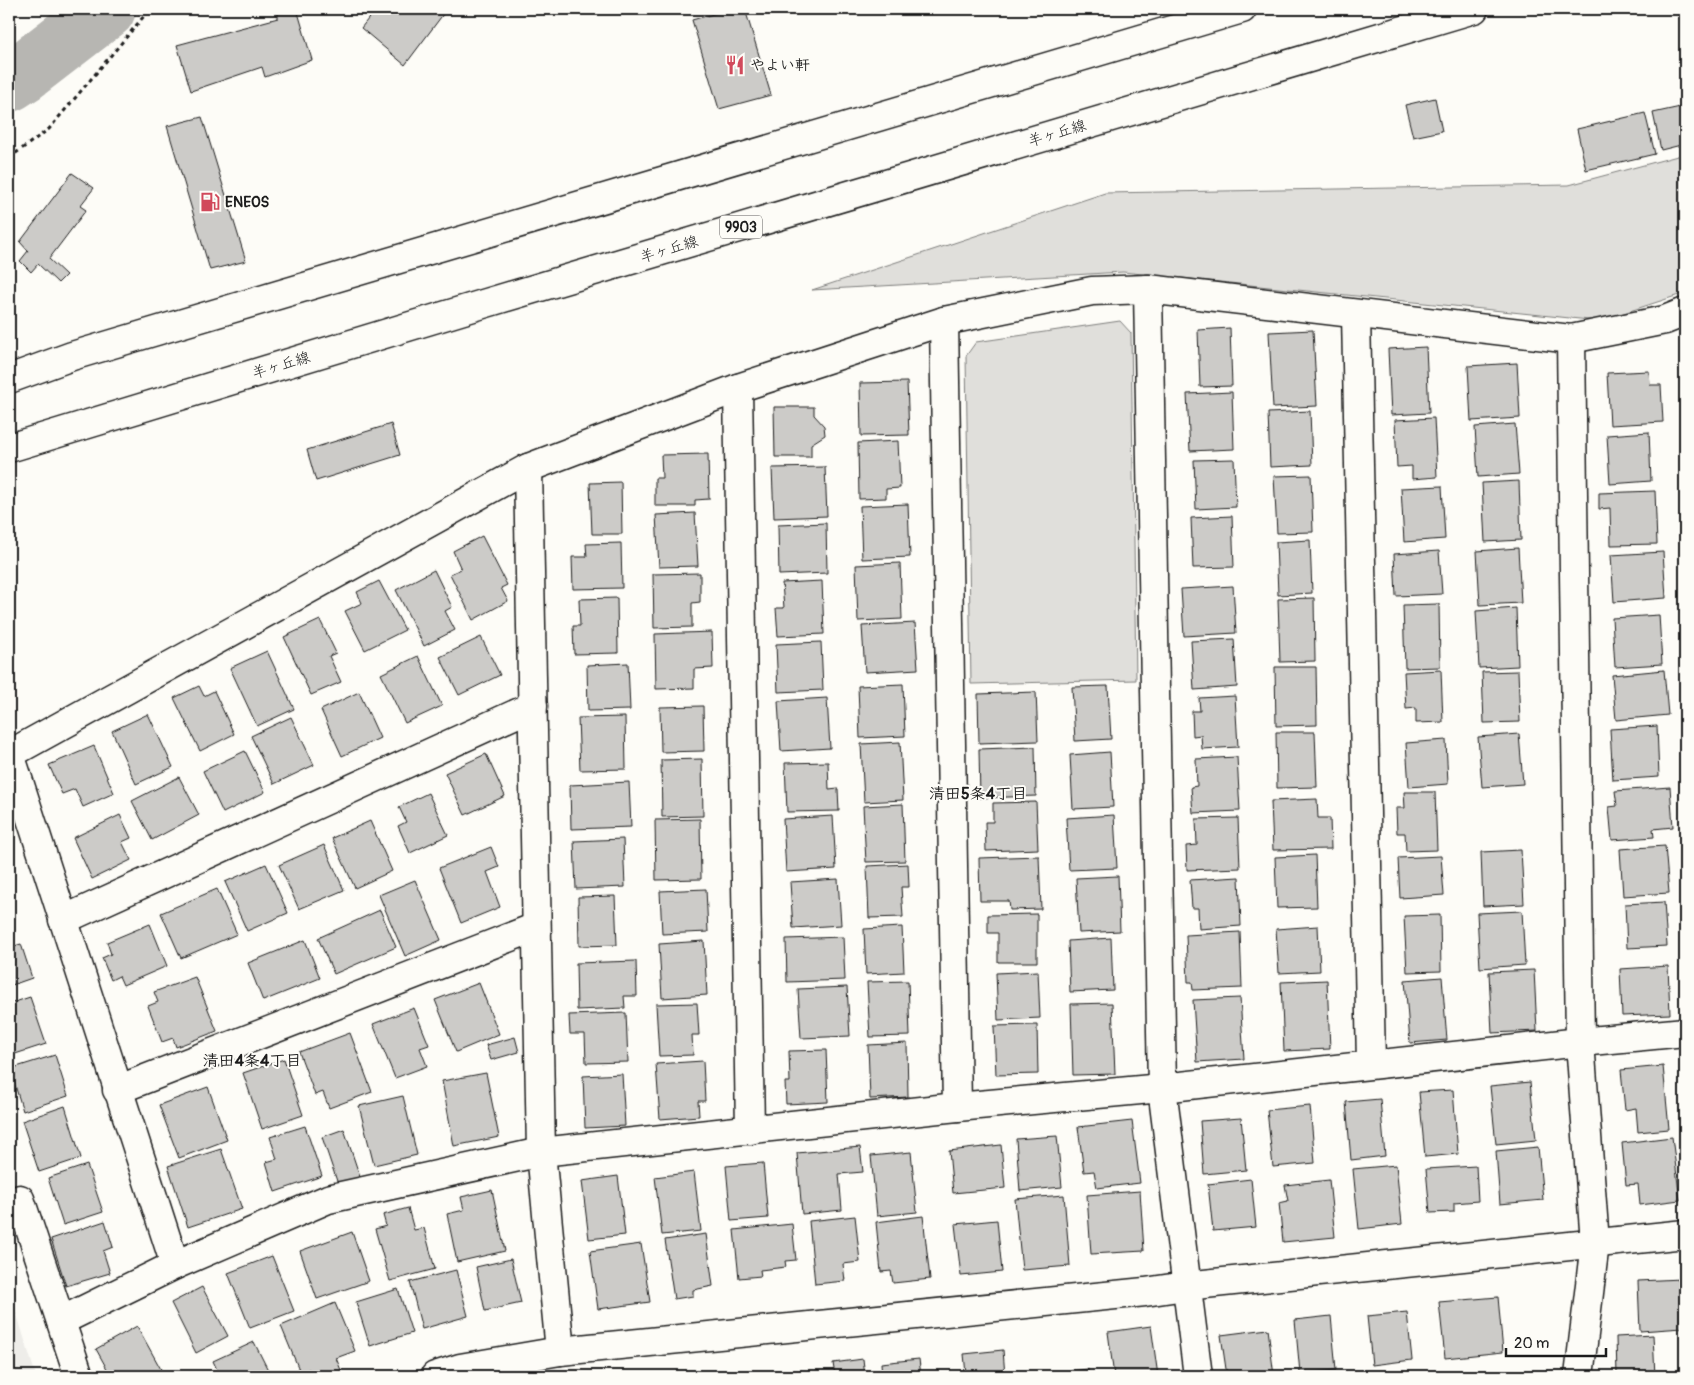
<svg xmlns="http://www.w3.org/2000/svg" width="1694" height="1385" font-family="Pangolin,'Klee One',sans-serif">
<rect width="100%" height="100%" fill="#fdfcf7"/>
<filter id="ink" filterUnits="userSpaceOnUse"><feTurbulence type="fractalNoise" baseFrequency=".02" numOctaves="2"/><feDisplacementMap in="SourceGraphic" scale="10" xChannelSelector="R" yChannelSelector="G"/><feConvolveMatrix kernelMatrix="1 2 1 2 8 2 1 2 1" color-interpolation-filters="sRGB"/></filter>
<g filter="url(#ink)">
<polygon fill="#eeede9" points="9,1289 36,1376 9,1376"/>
<g fill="#e0dfdb" stroke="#7e7e7c">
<polygon points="1685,154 1685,293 1599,321 1123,272 812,290 1105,193 1569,185"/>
<polygon points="1120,321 1131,333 1136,680 971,684 966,356 976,342"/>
</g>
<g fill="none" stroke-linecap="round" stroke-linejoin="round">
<polyline stroke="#b7b6b2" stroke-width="60" points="9,82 23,73 106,9"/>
</g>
<g fill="#cccbc8" stroke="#1c1c1c">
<polygon points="278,9 297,9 312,60 265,77 262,67 191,91 177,45 278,18"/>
<polygon points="376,9 447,9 405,65 361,28"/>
<polygon points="731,9 745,9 771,95 719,109 692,20"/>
<polygon points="1435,98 1442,131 1413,137 1405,105"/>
<polygon points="1685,106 1685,144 1661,150 1653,113"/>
<polygon points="1645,113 1655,154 1586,170 1577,129"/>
<polygon points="202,117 246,261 210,270 167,126"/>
<polygon points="72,173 94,188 80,206 86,210 49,259 66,275 58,283 38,264 31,272 20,261 28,251 20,242"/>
<polygon points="1230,328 1232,386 1200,387 1198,330"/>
<polygon points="1313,330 1317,406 1273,408 1269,332"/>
<polygon points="1426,347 1429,413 1391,415 1388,349"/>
<polygon points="1517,363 1520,418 1471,421 1468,366"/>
<polygon points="1649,371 1650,385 1661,385 1663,422 1610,425 1607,373"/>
<polygon points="907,382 909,435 861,436 860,383"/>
<polygon points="1232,392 1234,449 1190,451 1187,394"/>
<polygon points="774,407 814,407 814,415 824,426 825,435 811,444 811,457 775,457"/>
<polygon points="1310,411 1312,465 1270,467 1268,413"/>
<polygon points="1434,418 1437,477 1412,479 1412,466 1397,467 1395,420"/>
<polygon points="391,424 400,455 316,481 307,450"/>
<polygon points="1515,424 1519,474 1478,477 1475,427"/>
<polygon points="1649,432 1651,481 1610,484 1607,435"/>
<polygon points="898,441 900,488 886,489 886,498 859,499 858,443"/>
<polygon points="708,454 709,499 695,500 695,506 655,506 655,478 662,478 661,455"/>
<polygon points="1234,459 1236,507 1196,509 1194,460"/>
<polygon points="825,467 827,516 774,518 772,468"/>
<polygon points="1311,475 1313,532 1277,533 1274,476"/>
<polygon points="1519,481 1521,540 1485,542 1482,483"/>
<polygon points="621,482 622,534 592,534 590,483"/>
<polygon points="1442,486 1445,539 1404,542 1401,488"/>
<polygon points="1655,491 1657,544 1611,545 1610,508 1599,509 1599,493"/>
<polygon points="908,504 910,557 862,559 860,506"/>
<polygon points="695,513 698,566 659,567 656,515"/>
<polygon points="1232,516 1234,567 1193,568 1191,518"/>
<polygon points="826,523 827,573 779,575 778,525"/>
<polygon points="482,536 507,585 501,588 508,601 473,620 450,574 461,569 453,551"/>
<polygon points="1310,540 1312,593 1278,595 1276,542"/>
<polygon points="621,543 622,588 573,589 572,557 587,557 586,544"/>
<polygon points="1518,548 1521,603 1480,605 1477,551"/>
<polygon points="1439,551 1442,594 1396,596 1394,554"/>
<polygon points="1663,552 1666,598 1614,602 1611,555"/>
<polygon points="900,563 902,619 858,621 856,565"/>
<polygon points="434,570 452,607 445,611 455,630 424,646 396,590"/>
<polygon points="700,573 700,602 692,603 692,627 654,628 653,574"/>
<polygon points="379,581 405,630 365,650 345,611 362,603 357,592"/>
<polygon points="822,581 824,634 778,636 776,608 784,608 782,583"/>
<polygon points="1233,586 1236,633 1184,636 1181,589"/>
<polygon points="617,598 618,653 574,654 573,626 580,626 579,599"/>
<polygon points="1314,598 1315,661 1280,662 1278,599"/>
<polygon points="1439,604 1440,667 1405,668 1403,605"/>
<polygon points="1516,608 1518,666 1479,668 1476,611"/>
<polygon points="1659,615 1662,664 1615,667 1612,618"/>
<polygon points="320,620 336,653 329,656 341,682 311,695 284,637"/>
<polygon points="915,623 918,669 865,672 862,626"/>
<polygon points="712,632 713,668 694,669 694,688 656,689 655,634"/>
<polygon points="481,637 500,675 459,695 440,657"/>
<polygon points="1234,639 1237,687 1194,690 1191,641"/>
<polygon points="821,642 823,690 778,692 776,644"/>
<polygon points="267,651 294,709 257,726 230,668"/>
<polygon points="418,656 442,706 405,723 381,674"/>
<polygon points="628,663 630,710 588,711 587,665"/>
<polygon points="1275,667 1316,667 1317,725 1276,726"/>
<polygon points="1441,670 1443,722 1416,723 1416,708 1406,709 1404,672"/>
<polygon points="1664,670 1668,715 1616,720 1612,675"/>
<polygon points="1518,671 1520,722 1484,723 1482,672"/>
<polygon points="903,684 905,736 860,738 858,686"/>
<polygon points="199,686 204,696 214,691 234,734 200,751 174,698"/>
<polygon points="1108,686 1111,739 1075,741 1072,687"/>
<polygon points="359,692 380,738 342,756 321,710"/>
<polygon points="1036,692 1038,741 979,743 978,694"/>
<polygon points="1235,696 1238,747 1202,749 1201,735 1193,736 1192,711 1200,711 1199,698"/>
<polygon points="827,698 830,748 781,751 778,701"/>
<polygon points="703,706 704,751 661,752 660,707"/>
<polygon points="148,714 173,767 136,784 112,731"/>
<polygon points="291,717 314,765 274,784 251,736"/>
<polygon points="625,717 626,769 580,770 578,718"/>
<polygon points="1657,726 1659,777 1613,780 1610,729"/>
<polygon points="1276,732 1315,732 1317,787 1277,788"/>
<polygon points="1519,734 1523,784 1482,787 1478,737"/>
<polygon points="1446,740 1448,784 1409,787 1406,743"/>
<polygon points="900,742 903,800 864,802 861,744"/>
<polygon points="94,746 114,793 83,807 75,789 62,794 49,765"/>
<polygon points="1035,747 1036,796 980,798 979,749"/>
<polygon points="245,751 265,792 223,813 203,771"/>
<polygon points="1110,752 1113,807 1073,809 1070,755"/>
<polygon points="486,754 505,796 465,815 445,773"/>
<polygon points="1237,757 1240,811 1193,813 1191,787 1197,786 1196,759"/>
<polygon points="702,759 703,816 662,817 661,760"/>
<polygon points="828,762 829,790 838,789 839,811 787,812 785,763"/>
<polygon points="179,777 199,815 152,840 132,801"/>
<polygon points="629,782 631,827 571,829 570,785"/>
<polygon points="1670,787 1673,827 1653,829 1654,837 1612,840 1609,807 1617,806 1615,791"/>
<polygon points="1404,792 1435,792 1437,850 1406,851 1405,833 1397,833 1396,808 1405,808"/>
<polygon points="428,793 448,835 410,853 398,826 406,822 399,807"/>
<polygon points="1317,799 1318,818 1330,818 1331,849 1273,850 1271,801"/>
<polygon points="1036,802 1038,849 986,851 985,822 993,822 993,803"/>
<polygon points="903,804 905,861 866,862 863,806"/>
<polygon points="120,815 131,838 122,842 131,860 92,879 73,838"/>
<polygon points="1114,815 1117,868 1069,870 1066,818"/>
<polygon points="833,816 836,869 786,872 783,819"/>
<polygon points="1238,818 1240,868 1187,870 1186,846 1197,845 1196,819"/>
<polygon points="700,819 701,879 656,880 655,820"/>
<polygon points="370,821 392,871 355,888 332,838"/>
<polygon points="623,839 625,887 576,889 574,841"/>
<polygon points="324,845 344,890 299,909 279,865"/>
<polygon points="1665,846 1669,893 1623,896 1620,849"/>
<polygon points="491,847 499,867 487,872 500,907 461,923 439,868"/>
<polygon points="1521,850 1524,904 1483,906 1481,852"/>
<polygon points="1315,855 1317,907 1277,908 1275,857"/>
<polygon points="1039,856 1041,909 1010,910 1009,901 980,901 979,858"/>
<polygon points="1441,856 1444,895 1400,898 1398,858"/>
<polygon points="266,864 288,913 247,931 225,882"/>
<polygon points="908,864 909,887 901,887 903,917 869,918 867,866"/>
<polygon points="1118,876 1120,931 1079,933 1076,878"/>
<polygon points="1239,877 1241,926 1199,929 1198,908 1192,908 1190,880"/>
<polygon points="838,879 841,925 793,928 790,882"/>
<polygon points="415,880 441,940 405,956 379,895"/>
<polygon points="217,889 237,934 181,958 161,913"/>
<polygon points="706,889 708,932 662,934 660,891"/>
<polygon points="615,896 617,945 579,946 578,897"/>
<polygon points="1664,902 1667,946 1627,948 1625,904"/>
<polygon points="380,910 396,947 334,974 318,938"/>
<polygon points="1522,911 1525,965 1480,968 1477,913"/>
<polygon points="1037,914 1037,962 998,962 998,933 988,933 988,915"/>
<polygon points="1440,915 1441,971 1407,972 1404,916"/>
<polygon points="150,924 167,966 123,985 119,976 111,980 102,958 111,954 107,942"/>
<polygon points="1318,926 1320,971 1279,973 1276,929"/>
<polygon points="902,927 904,972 866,974 864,929"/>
<polygon points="1240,932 1242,988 1193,990 1192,982 1188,982 1186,935"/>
<polygon points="843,937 845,980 787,982 786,939"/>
<polygon points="1111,938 1113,990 1070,992 1068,941"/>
<polygon points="9,940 11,947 21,944 32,978 9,986"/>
<polygon points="305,940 320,978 263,1001 248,963"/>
<polygon points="704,941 707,995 662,998 659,944"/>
<polygon points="636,961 637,996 624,996 625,1008 577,1010 576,963"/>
<polygon points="1668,966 1670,1014 1622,1016 1620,969"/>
<polygon points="1534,970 1537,1031 1492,1033 1489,972"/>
<polygon points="1038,971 1040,1018 998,1020 996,973"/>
<polygon points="195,977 217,1031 176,1047 173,1038 162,1042 148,1006 158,1002 154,992"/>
<polygon points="1442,977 1447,1040 1410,1043 1405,980"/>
<polygon points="1327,980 1330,1049 1284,1051 1281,982"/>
<polygon points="908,981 910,1036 870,1037 867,982"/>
<polygon points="479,983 499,1034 456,1052 435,1000"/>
<polygon points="847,987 850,1036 801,1038 798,989"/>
<polygon points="30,997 46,1044 9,1056 9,1004"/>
<polygon points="1240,998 1244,1059 1197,1062 1193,1000"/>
<polygon points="697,1003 699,1035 692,1035 693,1055 659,1056 656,1004"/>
<polygon points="1112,1003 1115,1074 1073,1075 1071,1004"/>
<polygon points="414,1008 429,1045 420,1048 427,1066 395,1078 373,1024"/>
<polygon points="626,1013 628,1062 586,1063 585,1034 570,1034 569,1015"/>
<polygon points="1037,1025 1038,1074 996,1075 994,1026"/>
<polygon points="350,1033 372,1092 329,1108 323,1092 315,1095 299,1052"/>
<polygon points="515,1037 519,1052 491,1060 486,1045"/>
<polygon points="907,1043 908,1097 870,1099 868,1045"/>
<polygon points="826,1050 828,1102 786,1104 785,1082 790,1082 789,1051"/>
<polygon points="55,1055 68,1096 23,1111 10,1069"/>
<polygon points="284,1059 303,1115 262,1129 243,1073"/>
<polygon points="703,1061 705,1101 698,1101 699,1116 660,1119 656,1064"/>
<polygon points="1663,1066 1669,1129 1638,1132 1636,1108 1625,1110 1621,1070"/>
<polygon points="486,1073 499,1137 454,1146 442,1081"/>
<polygon points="622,1074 625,1126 585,1128 583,1076"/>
<polygon points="1530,1082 1536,1140 1496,1144 1490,1086"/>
<polygon points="208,1087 227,1140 179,1158 159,1105"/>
<polygon points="1453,1090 1458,1154 1425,1157 1419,1092"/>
<polygon points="403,1096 417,1155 374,1165 359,1106"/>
<polygon points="1380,1099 1385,1156 1351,1160 1346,1102"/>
<polygon points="65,1106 81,1158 39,1172 22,1121"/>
<polygon points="1310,1106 1315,1163 1273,1167 1267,1110"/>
<polygon points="1241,1118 1246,1170 1204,1174 1200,1121"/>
<polygon points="1132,1121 1140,1183 1097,1188 1094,1171 1084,1172 1078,1127"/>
<polygon points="305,1126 322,1176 275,1192 266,1162 277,1159 270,1137"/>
<polygon points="344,1129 362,1183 340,1190 322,1137"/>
<polygon points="1057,1136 1062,1187 1020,1191 1016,1139"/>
<polygon points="1672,1137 1680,1200 1640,1205 1638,1184 1626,1185 1622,1143"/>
<polygon points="1001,1145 1005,1188 953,1193 949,1151"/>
<polygon points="860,1147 863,1172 839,1174 842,1210 802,1214 797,1153"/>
<polygon points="1538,1147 1543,1200 1500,1204 1496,1151"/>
<polygon points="221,1149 242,1209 188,1227 168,1166"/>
<polygon points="911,1152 917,1212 877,1216 871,1156"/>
<polygon points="763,1163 768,1218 731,1221 726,1166"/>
<polygon points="87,1165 103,1212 63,1225 48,1178"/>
<polygon points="1396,1165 1402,1224 1359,1229 1353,1169"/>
<polygon points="1476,1166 1478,1201 1454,1203 1454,1212 1430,1213 1426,1169"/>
<polygon points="694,1172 701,1231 662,1235 655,1177"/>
<polygon points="618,1176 625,1235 589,1239 582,1181"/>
<polygon points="1251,1179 1256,1227 1213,1231 1208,1184"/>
<polygon points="1329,1180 1335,1237 1283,1242 1279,1203 1288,1201 1285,1185"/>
<polygon points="492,1190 505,1251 457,1262 447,1214 464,1210 461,1197"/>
<polygon points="1140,1191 1144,1251 1091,1254 1087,1195"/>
<polygon points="1064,1195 1070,1266 1022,1270 1015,1199"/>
<polygon points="408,1208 414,1230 424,1228 435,1269 390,1281 375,1229 386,1226 383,1215"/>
<polygon points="855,1216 860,1262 843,1264 845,1281 815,1284 809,1221"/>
<polygon points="923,1216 930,1279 893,1283 891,1271 881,1272 876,1222"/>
<polygon points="997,1220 1002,1272 961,1276 955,1224"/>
<polygon points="105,1221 113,1247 103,1251 110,1273 66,1286 51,1239"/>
<polygon points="792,1224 796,1260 785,1261 786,1267 760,1270 761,1276 739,1278 734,1230"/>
<polygon points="352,1232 369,1281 317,1299 300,1251"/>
<polygon points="706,1234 713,1286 693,1290 693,1296 674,1299 665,1240"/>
<polygon points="641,1244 650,1302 598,1309 590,1251"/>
<polygon points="272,1256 294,1311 250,1328 228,1273"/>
<polygon points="511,1259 521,1303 485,1311 476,1267"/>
<polygon points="456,1270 468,1316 422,1329 410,1282"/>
<polygon points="1681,1279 1683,1328 1640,1331 1638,1281"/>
<polygon points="202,1287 228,1336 196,1353 171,1303"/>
<polygon points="398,1289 412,1333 370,1346 356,1302"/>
<polygon points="1498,1297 1503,1352 1445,1358 1439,1302"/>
<polygon points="335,1303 355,1351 336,1358 343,1375 339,1376 311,1376 309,1369 300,1372 281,1326"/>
<polygon points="1407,1312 1412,1360 1372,1365 1367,1316"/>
<polygon points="1331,1316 1336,1370 1300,1373 1295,1320"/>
<polygon points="137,1326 163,1373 157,1376 111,1376 96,1349"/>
<polygon points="1151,1326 1158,1376 1114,1376 1108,1332"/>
<polygon points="1268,1329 1274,1376 1227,1376 1221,1335"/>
<polygon points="1653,1335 1655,1376 1617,1376 1616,1337"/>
<polygon points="254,1342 271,1376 220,1376 213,1361"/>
<polygon points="1003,1350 1005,1376 950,1376 966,1374 964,1354"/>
<polygon points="863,1359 865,1376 835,1376 833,1363"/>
<polygon points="919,1359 921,1376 882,1376 881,1363"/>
<polygon points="1088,1369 1088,1376 1037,1376 1036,1375"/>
</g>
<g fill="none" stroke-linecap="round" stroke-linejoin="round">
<defs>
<g id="minor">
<polyline points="1148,289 1162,1088 1198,1376"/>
<polyline points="1356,314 1371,1064"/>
<polyline points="944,321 957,1107"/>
<polyline points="1571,339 1580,1042 1595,1243 1579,1376"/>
<polyline points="738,388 750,1130"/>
<polyline points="528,468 541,1152 560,1351"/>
<polyline points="63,920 533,706"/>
<polyline points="117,1090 536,927"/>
<polyline points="20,1199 79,1376"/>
<polyline points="175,1265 10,754 528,468 738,388 944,321 1092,291 1148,289 1571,339 1665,320 1685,312"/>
<polyline points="61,1321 175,1265 328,1199 541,1152 957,1107 1162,1088 1580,1042 1685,1032"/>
</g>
<polyline id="tertiary" points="435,1376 460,1368 560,1351 1145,1292 1185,1286 1685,1234"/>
<g id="primary">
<polyline points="9,379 72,356 1242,9"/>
<polyline points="9,448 483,304 1474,9"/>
</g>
</defs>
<use href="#minor" stroke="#1c1c1c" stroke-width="31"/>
<use href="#tertiary" stroke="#1c1c1c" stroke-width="31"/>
<use href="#primary" stroke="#1c1c1c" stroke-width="31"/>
<polyline stroke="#1c1c1c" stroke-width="3" stroke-dasharray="4 4" stroke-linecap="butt" points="9,158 49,129 150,9"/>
<use href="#minor" stroke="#fdfcf7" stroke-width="28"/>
<use href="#tertiary" stroke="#fdfcf7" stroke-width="28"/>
<use href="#primary" stroke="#fdfcf7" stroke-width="28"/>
</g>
</g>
<defs>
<symbol id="restaurant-bare" viewBox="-9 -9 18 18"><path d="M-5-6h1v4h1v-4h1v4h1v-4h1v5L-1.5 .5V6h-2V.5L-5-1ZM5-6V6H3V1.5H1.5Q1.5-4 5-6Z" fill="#d1495b" stroke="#fdfcf7" stroke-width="2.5" paint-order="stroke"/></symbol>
<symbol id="fuel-bare" viewBox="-9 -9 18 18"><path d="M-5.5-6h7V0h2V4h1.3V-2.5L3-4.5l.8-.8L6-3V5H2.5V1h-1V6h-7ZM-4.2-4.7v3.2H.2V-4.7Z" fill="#d1495b" stroke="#fdfcf7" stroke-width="2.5" paint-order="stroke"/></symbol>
</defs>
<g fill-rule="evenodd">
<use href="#restaurant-bare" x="721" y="51" width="28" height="28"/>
<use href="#fuel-bare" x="196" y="188" width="28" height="28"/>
</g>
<g text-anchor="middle" stroke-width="4" stroke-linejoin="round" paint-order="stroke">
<rect fill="#fdfcf7" stroke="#605f5e" stroke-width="1" x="720" y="215.5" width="42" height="23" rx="4"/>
<g font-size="14" font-weight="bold" fill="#1c1c1c">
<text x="741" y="232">9903</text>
</g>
<g font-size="15" font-weight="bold" fill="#1c1c1c" stroke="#fdfcf7" text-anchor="start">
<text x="750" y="70">やよい軒</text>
<text x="225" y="207">ENEOS</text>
</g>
<g font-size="15" fill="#1c1c1c" stroke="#fdfcf7">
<text transform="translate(1057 133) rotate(-17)" y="5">羊ヶ丘線</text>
<text transform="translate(669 249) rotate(-17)" y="5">羊ヶ丘線</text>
<text transform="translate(281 365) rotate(-17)" y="5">羊ヶ丘線</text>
</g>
<g font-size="16" font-weight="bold" fill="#1c1c1c" stroke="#fdfcf7">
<text x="978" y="799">清田5条4丁目</text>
<text x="252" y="1066">清田4条4丁目</text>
</g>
</g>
<rect width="1694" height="1385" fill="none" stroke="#fdfcf7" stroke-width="30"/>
<rect x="15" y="15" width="1664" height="1355" fill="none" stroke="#1c1c1c" stroke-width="2" filter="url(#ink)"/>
<path d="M1506 1348v8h100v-8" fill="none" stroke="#1c1c1c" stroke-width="2.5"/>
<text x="1514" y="1348" font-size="15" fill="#1c1c1c" stroke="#fdfcf7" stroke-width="4" paint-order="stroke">20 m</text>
</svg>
